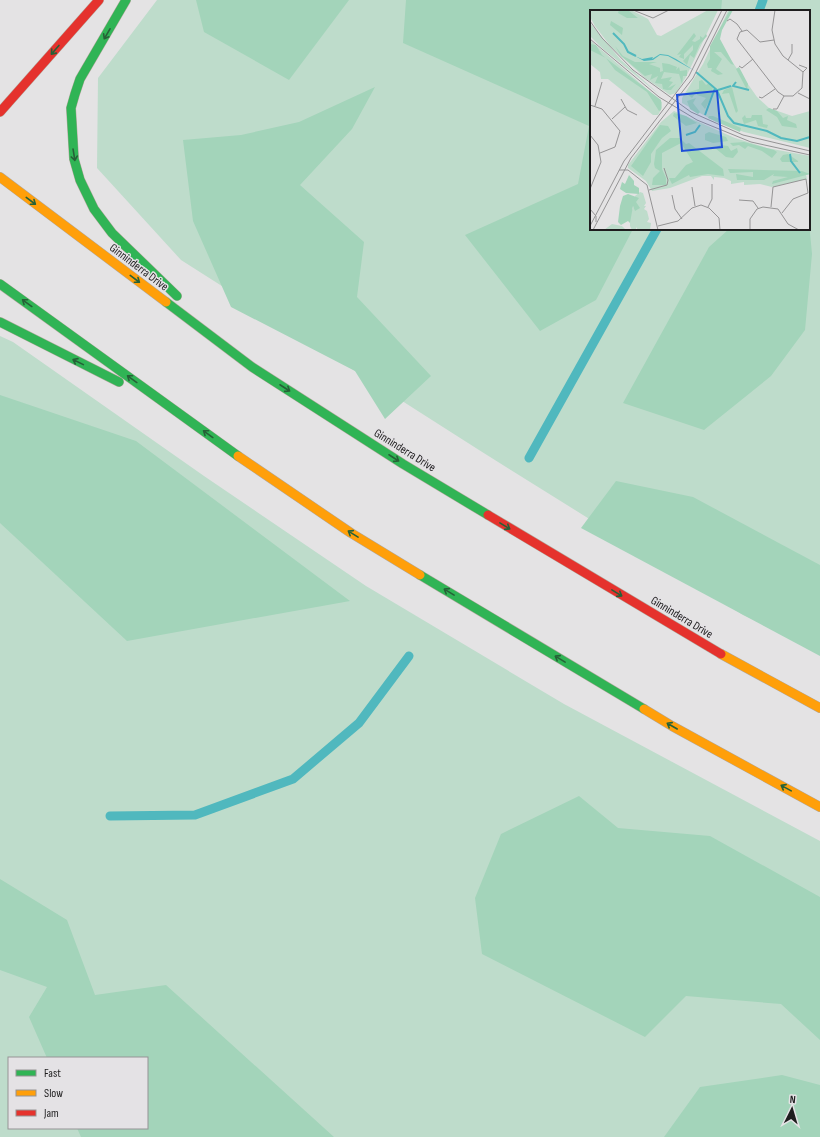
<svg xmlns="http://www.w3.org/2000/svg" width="820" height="1137" font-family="'Sofia Sans Condensed',sans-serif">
<rect width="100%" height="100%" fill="#e4e3e4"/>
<g fill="#bedccb" fill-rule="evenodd">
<path d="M157,0h663v652l-77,-37 -264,-165 -298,-190 -84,-92 1,-90zM591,11h218v218h-218z"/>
<path d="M0,336l13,6 191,134 162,110 198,118 256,137v296h-820zM9,1058h138v70h-138z"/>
</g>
<g fill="#a3d4ba">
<polygon points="196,0 349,0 289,80 204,32"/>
<polygon points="406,0 722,0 721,11 591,11 591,229 633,229 596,300 540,331 465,235 578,184 589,126 403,43"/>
<polygon points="375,87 352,129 300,185 364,242 357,297 431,376 385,419 355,371 231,307 193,221 183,140 241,135 299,122"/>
<polygon points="809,222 812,254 805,330 771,376 704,430 623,403 709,247 729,229 809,229"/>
<polygon points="0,395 136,441 350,601 127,641 0,523"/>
<polygon points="616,481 693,497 820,565 820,656 581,528"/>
<polygon points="579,796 618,828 710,836 820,897 820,1040 781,1004 686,996 645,1037 482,954 475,898 501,834"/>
<polygon points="0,879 67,920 95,995 166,985 334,1137 81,1137 77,1128 147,1128 147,1058 47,1058 29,1017 47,987 0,970"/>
<polygon points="782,1075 820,1085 820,1137 664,1137 700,1087"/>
</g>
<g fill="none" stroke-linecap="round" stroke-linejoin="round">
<g stroke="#50b8be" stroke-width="9">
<polyline points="759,11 763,0"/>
<polyline points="529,458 657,229"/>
<polyline points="110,816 195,815 293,779 359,723 409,656"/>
</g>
<defs>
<g id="fast">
<polyline points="126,0 80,79 75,94 71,108 74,159 80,180 94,209 112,233 177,296"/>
<polyline points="0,284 238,456"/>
<polyline points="166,302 252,367 403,464 488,515"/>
<polyline points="0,322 119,382"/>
<polyline points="420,575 644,709"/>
</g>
<g id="slow">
<polyline points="0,177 166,302"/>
<polyline points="238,456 351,533 420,575"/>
<polyline points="721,654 820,708"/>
<polyline points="644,709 672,726 820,807"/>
</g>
<g id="jam">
<polyline points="0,112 99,0"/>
<polyline points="488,515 721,654"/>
</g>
</defs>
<use href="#fast" stroke="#b2a89c" stroke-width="10"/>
<use href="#slow" stroke="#b2a89c" stroke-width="10"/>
<use href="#jam" stroke="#b2a89c" stroke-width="10"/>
<use href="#fast" stroke="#30b455" stroke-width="9"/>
<use href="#slow" stroke="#ff9f0a" stroke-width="9"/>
<use href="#jam" stroke="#e5322d" stroke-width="9"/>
</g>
<defs><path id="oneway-shaft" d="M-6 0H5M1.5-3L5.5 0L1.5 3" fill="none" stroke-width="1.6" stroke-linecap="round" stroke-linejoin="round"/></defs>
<g stroke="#266137">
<use href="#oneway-shaft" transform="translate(107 34) rotate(120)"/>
<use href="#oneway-shaft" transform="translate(55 50) rotate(131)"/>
<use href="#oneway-shaft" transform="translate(74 155) rotate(81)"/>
<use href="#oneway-shaft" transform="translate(31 201) rotate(37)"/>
<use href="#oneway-shaft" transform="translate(135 279) rotate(37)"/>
<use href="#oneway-shaft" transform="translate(27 303) rotate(-144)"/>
<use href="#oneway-shaft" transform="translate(78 362) rotate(-154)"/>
<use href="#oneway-shaft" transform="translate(132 379) rotate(-144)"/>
<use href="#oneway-shaft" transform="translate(285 388) rotate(33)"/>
<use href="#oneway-shaft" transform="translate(208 434) rotate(-144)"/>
<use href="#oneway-shaft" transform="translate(394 458) rotate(33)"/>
<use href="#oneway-shaft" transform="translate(505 526) rotate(31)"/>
<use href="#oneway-shaft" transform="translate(353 534) rotate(-148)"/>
<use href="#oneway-shaft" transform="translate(449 592) rotate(-149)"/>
<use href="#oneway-shaft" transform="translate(617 593) rotate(31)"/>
<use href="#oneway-shaft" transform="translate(560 659) rotate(-149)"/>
<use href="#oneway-shaft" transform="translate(672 726) rotate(-150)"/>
<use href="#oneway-shaft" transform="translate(786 788) rotate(-151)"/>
</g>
<g text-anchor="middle" stroke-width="3" stroke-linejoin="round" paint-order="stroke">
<g font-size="12" fill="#1e1d1e" stroke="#e4e2e5">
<text transform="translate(139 267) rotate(37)" y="4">Ginninderra Drive</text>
<text transform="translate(405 450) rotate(32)" y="4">Ginninderra Drive</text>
<text transform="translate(682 617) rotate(31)" y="4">Ginninderra Drive</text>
</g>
</g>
<g transform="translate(590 10)">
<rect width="220" height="220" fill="#e4e3e4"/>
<path d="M0,0h41l17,9 9,16 4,1 47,-26h10l-32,67 -10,16 -6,2 -25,-17 -34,-31 -16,-21 -5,-9zM138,1l3,1 -16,31 11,10 31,44 12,11 23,8 18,-5v37l-66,-16 -28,-10 -34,-19v-5l21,-34zM0,13l31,37 40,36 -59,-48 -12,-12zM0,30l72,62v6l-4,7h-5l-45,-36h-7l-1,-7 -10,-8zM84,101l61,27 32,10 43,8v18l-4,1 1,4 -35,8 -12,-3 -16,1v-3l-13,2v-3l-7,-3 -10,-1v3l-3,-4h-9l-32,12 -18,3 -6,-10 -18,-13v-3l33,-43zM50,182l3,1 3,10 -2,3h2l-2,3 3,2 2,8 -2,3 4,1 -1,7h-12l-2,-3v3h-4l-2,-4v-12l6,-12 -1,-6zM22,214l10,2 4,4h-22z" fill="#bedccb"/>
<path d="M29,0l10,1 9,7h-11l-9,-5zM140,0h3l-11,20 -2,9 14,26 -3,-1 -10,-12h-7l8,7 -6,10 7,5 -5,1 -7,-4 1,-3h-4l-1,-4 3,-5v-13zM21,11l12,7 -1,7 -12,-10zM104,23l2,3 -4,5 3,1 5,-3v-3l3,2 3,-4 1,2 -7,8 -6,14 -4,-3 -3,10 -4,-4 10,-11v-5l-9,9v5l-5,-2 2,-3 -4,1zM0,34l6,1 6,10 59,45v10l-2,1 -12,-19 -32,-22 -9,-12 -16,-8zM25,36l8,10 12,6h22l-8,2 11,4v4l3,-1 -1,-8 7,1 8,3 -1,3 3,-3 1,4 7,-1v6h-4l-1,8 -3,-10 -15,-2 -3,7 11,-2 -3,4 4,1 -5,6 8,-4 -5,6h-4l-4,-1 -1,-5 -7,-1 3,-7 -8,4 2,-6 -7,2 -24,-20zM149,57l9,17 -1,6 -11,-21zM112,70l4,5 3,-2 4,3 -1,10 -7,13 -4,-5 5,-6 -9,-3v-4l-5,7 -6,-5 13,-4v-8zM142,77l6,24 -2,2 -7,-20 -7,1 2,-4zM106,88l-3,5 7,9 -2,2 -8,-5 -3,-8zM179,98l8,3 6,7 5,-2 -1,4 9,4 1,4 -15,-2 -5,-9 -11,-7zM84,103l12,3 11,7 -11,3 -13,-10zM155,105l1,3h5l1,-3h10l1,9 5,1 -1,3 -9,-2 -2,-6 -12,4 -2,-6zM119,106h4l28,12 -1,4 -32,-14zM70,115l8,1 3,5 -9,7 -11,16v8l-8,14 -12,-10zM119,122l17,5 2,4 -15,2 -8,-3v-6zM80,128h10l6,6 3,-1 34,26 1,7 -16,-2 -18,3 -1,-2 -17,9 -3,-6h6l11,-13 7,-3 -12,-19 -19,10v16l4,9v7h-14l1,-7 7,-7 -5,-3 -1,-4 2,-14zM154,132l30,8 3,2 -5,6 -10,-7 -14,-5 -3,3 -6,-4 -6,1 -3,-3zM130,135l8,1 3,5 6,-3 1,4 -5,6 -7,-1 -11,-9zM198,144l10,7v1h-16l-2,-3 3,-4zM138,159l74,2 8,3 -38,10 1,-3 15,-4 -15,-1 1,-2 -10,6h-27l-1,-6 17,3v-5l-23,1zM39,165l5,6v4l5,3v6l-13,-1 -6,-4 2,-7 3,2zM38,184l11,4 -3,4 4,6 -5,3 -2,-5 -3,17 -2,-2 -7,4 -3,-3 2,-16 3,-10z" fill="#a3d4ba"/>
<path d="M70,44l8,1 8,4 19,12 -27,-15 -8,-1 -7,5 -9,1 -9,-5 7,3 11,-2 -1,2z" fill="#50b8be"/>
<path fill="none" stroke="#50b8be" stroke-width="2" d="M23,23l11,11 4,8 8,4M106,62l21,18 11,26 6,7 33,8 14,7 16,3 13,-4M146,72l-3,4 16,4M128,80l13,-4M115,105l10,-27M96,125l9,-3 5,-7M200,144l1,7 9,12"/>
<path fill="none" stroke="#959495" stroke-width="1" d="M43,0l20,8 16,-8M0,11l12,17 31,32 58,42 52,23 67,16M137,11l3,-2 7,5 5,7M0,29l69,58 38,23 54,22 59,13M184,30l-14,2 -13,-12 -7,2 -3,7 41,53 6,4h9l9,-8 1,-16 -20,-16 -8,-12 -3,-14 3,-20M198,50l4,-7v-9M209,55l8,3 -4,4M149,56l3,2 11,-9M208,83l12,6M169,87l3,1 13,-9M31,89l6,11 10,5M0,95l12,4 18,22 -5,16 -15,6M5,96l7,-24M183,99h4l7,-13M22,109l13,-12M0,125l8,10 3,17 -11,27M29,160h9l19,15 11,45M102,177l3,19M59,180l18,-5 1,-5 -4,-12M82,185l3,14 7,10M149,190l14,1 5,7M118,197l4,-8v-15M181,197l2,-20 33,-8 2,14 -15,6 -11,14M0,199l6,7v6M0,216l34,-65 65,-85 33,-66M68,216l20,-5 14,-13 9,-3 8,3 10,10 1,12M3,220l38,-72 62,-80 34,-68M160,220v-11l7,-10 6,-2 15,2 10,15 11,6"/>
<path fill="#1d4ed8" fill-opacity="0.15" stroke="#1d4ed8" stroke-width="2" d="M127,81l5,56 -40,4 -5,-56z"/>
<rect width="220" height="220" fill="none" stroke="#1e1d1e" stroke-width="2"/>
</g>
<rect x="8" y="1057" width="140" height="72" fill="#e4e2e5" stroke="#959395"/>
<rect x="16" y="1070" width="20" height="6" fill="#30b455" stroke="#959395"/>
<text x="44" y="1077" font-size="12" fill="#1e1d1e">Fast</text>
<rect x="16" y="1090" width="20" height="6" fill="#ff9f0a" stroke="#959395"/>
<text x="44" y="1097" font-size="12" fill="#1e1d1e">Slow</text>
<rect x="16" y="1110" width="20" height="6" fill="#e5322d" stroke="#959395"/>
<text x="44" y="1117" font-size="12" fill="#1e1d1e">Jam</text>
<g transform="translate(792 1109) rotate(5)" stroke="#e4e2e5" stroke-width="3" paint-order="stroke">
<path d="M0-3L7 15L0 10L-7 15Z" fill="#1e1d1e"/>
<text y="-6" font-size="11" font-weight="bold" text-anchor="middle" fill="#1e1d1e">N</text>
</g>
</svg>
